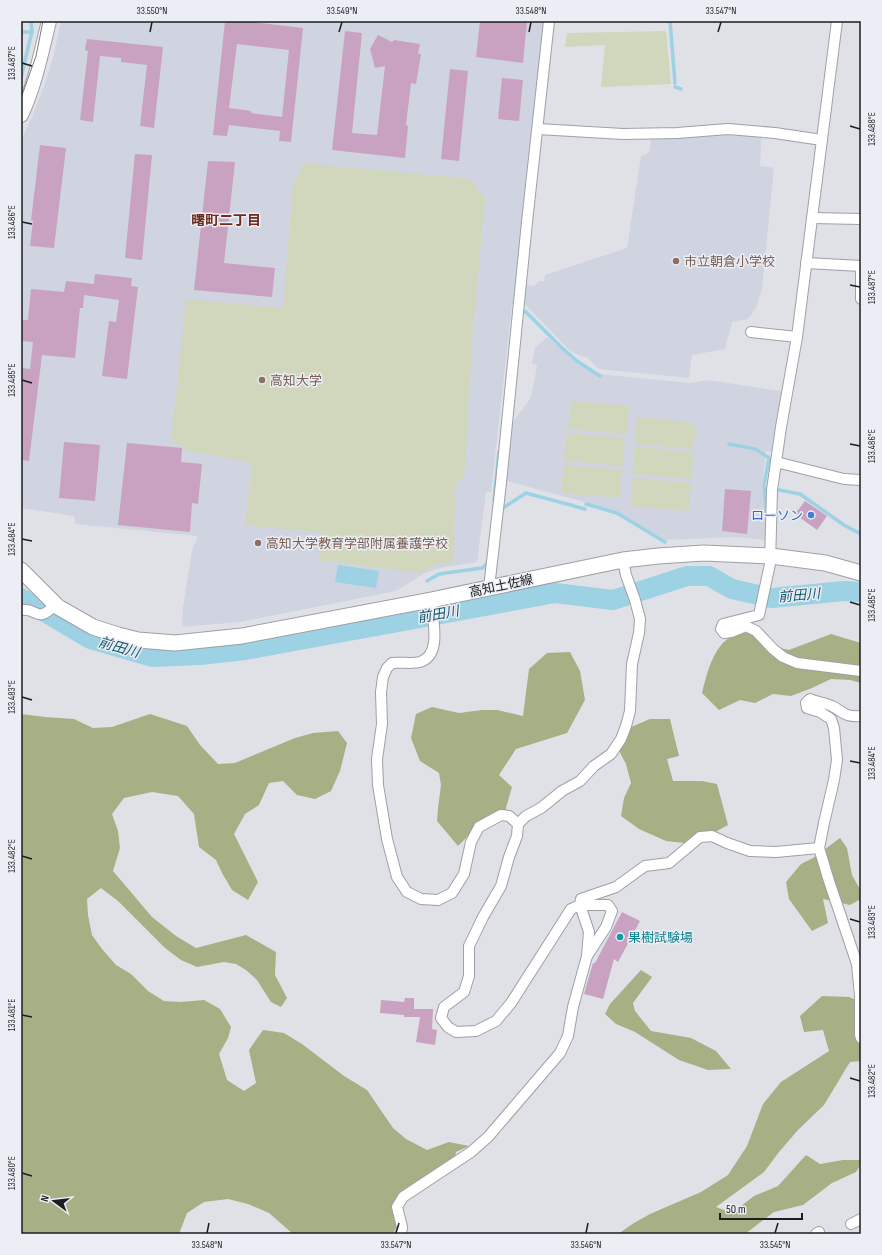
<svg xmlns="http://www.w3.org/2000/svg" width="882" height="1255" font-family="'Sofia Sans Condensed','Noto Sans JP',sans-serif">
<rect width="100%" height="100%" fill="#dfe1e7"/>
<g fill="#d0d4e1">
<polygon points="61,21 544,21 514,304 512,304 491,492 486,492 477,562 436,569 423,574 396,591 240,622 182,627 183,607 192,550 198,536 75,524 74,516 21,508 21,141 33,115 44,86 53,58"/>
<polygon points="732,133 762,133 760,166 774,168 762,289 756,308 748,319 732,322 725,349 692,355 689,378 599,369 588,358 576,354 568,349 524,303 526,285 534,286 539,281 544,281 545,275 627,248 641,156 649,153 651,138"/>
<polygon points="547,337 576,362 598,376 599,374 689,383 708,380 781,391 783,395 773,452 766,451 762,489 764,491 765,513 769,523 767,540 736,537 665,540 617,511 507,481 506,479 511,425 530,399 534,383 537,365 532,364 535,348"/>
</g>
<g fill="#d1d7bd">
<polygon points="666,31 671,84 601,87 605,45 565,47 567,33"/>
<polygon points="303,163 470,179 485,199 473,328 465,474 455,485 454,562 439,564 419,573 319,560 323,533 245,525 252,463 189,451 171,441 186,299 283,308 293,185"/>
<polygon points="571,401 629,406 627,434 568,429"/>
<polygon points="637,417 688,422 696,427 693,449 635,444"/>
<polygon points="567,433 625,438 623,466 564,461"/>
<polygon points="635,447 694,452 691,479 632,474"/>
<polygon points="564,465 622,470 620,498 561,493"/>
<polygon points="633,478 691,483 689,511 630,506"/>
</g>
<g fill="#a7af85">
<path d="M760,633l15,14 14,3 42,-16 30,9v40l-11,-3 -19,-1 -19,9 -21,8 -18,-2 -18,9 -15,-3 -21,10 -17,-17c5,-19 12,-53 36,-59 6,-2 15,-1 22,-1z"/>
<polygon points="570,652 580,671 585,700 567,733 516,749 499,775 512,787 504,815 481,823 458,846 437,821 438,808 441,785 439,773 420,761 411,738 416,714 432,707 459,713 482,710 497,710 523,716 529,669 547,653"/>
<polygon points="21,714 45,717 74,719 93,728 112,727 150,714 187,726 200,745 218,764 235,763 295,738 313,733 338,731 347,743 340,771 331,791 315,799 297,795 283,781 269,783 259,805 245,814 234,834 258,882 248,900 232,890 222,873 216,860 199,847 194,814 178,796 152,792 124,798 112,814 118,831 120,848 113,871 152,917 176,936 196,948 246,935 276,952 275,975 287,998 281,1007 271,1002 257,980 246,970 236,964 224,962 197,967 181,960 165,948 118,901 101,888 87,899 88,915 92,935 102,949 116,965 131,974 148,991 164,1001 181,1002 204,1000 220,1009 231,1027 228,1038 219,1054 227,1080 244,1091 256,1083 249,1050 263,1030 284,1033 302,1044 344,1076 367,1090 393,1128 406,1139 427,1150 449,1142 469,1146 456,1152 453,1166 393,1209 397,1225 393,1234 293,1234 269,1213 248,1204 228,1199 204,1202 187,1213 179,1234 21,1234"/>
<polygon points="650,719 670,719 679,756 667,759 673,781 702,781 717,784 728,825 693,844 666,841 639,829 621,816 624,798 631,783 626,764 618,749 631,727"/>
<polygon points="840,838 847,848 852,875 861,891 861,899 850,905 823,899 828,923 812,931 789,899 786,882 801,864 813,858"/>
<polygon points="641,970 652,977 633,1003 635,1011 651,1031 691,1038 716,1051 731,1069 708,1070 679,1060 635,1032 616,1024 605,1014 610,1004"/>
<polygon points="822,996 849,997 861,1002 861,1061 850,1062 824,1105 798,1130 779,1152 764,1172 716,1207 732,1213 754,1196 778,1186 806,1155 820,1164 843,1160 861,1160 861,1164 856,1172 832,1183 803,1205 774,1212 745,1234 618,1234 634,1223 650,1214 701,1192 728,1175 747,1146 763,1104 781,1082 829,1051 823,1030 804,1032 800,1016"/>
</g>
<polygon fill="#9dd1e4" points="338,565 379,571 376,588 335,582"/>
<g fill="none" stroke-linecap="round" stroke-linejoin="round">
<g stroke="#9dd1e4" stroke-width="3.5">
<polyline points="670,21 675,83"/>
<polyline points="21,32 32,32"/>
<polyline points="21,78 32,31 31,21"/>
<polyline points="675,87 681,89"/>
<polyline points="525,311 561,347 577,361 600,376"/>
<polyline points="729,444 755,449 769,458 764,485 767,515"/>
<polyline points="779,490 800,494 844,525 861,534"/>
<polyline points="494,500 499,452"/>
<polyline points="586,504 617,513 665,542"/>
<polyline points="502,511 503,508 526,493 585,509"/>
<polyline points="427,581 439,574 482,568 486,565 487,562"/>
<polyline points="21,603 25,602"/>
</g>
<polyline stroke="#9dd1e4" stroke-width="20" points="21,598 90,639 152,657 200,655 245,650 555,593 613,600 687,576 709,576 732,589 772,598 844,591 861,592"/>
</g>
<g fill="#c8a2c0" fill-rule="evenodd">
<path d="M225,21h18l60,7 -12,114 -12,-1 1,-10 -51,-6 -2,11 -14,-1zM237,44l52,6 -7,67 -31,-4v-2l-22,-3z"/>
<polygon points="480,21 527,21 523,63 476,57"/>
<polygon points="345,31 362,33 352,133 377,135 385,66 375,68 370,49 378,35 392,42 394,40 420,44 418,54 421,54 416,84 411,83 406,125 408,126 405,158 332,150"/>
<polygon points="87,39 163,47 154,128 140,126 147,65 121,62 121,58 100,56 93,122 80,120 88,51 85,50"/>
<polygon points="450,69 468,71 459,161 441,159"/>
<polygon points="502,78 523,80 519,121 498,119"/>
<polygon points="40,145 66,148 54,248 30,246 33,221 31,220"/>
<polygon points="135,154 152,155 142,260 125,258"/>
<polygon points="208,161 235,162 224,263 275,268 272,297 194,290"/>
<polygon points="95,274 132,278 131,286 138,287 127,379 102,376 109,321 116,322 119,300 84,295 83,308 80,308 75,358 42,355 29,461 21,460 21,368 30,369 33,342 21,341 21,320 28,320 31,289 64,292 66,281 94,284"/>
<polygon points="64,442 100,445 95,501 59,498"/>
<polygon points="127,443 182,448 181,462 202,464 198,504 192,503 190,532 118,525"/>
<polygon points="725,489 751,491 747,534 722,531"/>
<polygon points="805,501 827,516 817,530 795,514"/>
<polygon points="622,912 640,921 618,962 614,959 603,999 584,994 593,963 595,963"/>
<polygon points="405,998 414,998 414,1009 433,1009 432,1029 437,1030 435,1045 416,1042 420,1017 404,1017 404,1015 380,1013 381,1000 404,1002"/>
</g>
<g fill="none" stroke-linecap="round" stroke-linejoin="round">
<defs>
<g id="minor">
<polyline points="837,21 797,337 781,427 772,490 770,564 759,615 723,624 721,629 724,633 731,632 746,626 756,631 773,649 783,657 797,663 861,671"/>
<polyline points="538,129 623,134 677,133 728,129 775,133 822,140"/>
<polyline points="812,218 861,219"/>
<polyline points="806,263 861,266 861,299"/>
<polyline points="751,332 797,337"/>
<polyline points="776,462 844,479 861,480"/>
<polyline points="489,588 501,483 527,222 549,21"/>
<path d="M431,600c1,17 12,55 -11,62 -8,2 -19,0 -28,1l-5,5 -4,9 -2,15 1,32 -5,35 1,26 9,54 10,38 10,15 14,7 17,1 14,-7 12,-19 7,-32 8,-15 22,-12 8,1 9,8 -1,12 -8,21 -8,29 -18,31 -14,29v30l-5,16 -20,15 -3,11 7,9 8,5 20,-1 20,-10 15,-18 60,-94 9,-4h28l4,6 -6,16 -19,29"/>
<path d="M21,610c18,-2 15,14 34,-5"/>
<path d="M861,716c-17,1 -16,-3 -29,-10 -7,-3 -15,-4 -22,-7l-4,4 1,5 13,4 11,7 3,9 3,32 -3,20 -10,43 -5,25 10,33 28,83 3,32v39l1,3"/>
<polyline points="518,824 526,816 541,808 562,791 580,781 594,766 611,754 621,739 626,726 630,711 632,664 639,633 640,619 635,600 626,575 623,560"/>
<polyline points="851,1224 861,1219"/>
<polyline points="401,1234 402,1227 397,1207 403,1197 471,1152 488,1137 560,1053 568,1036 573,1007 587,956 589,932 580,905 581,899 616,887 645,866 669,863 700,837 712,836 727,843 750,851 776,852 819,848"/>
<polyline points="816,1234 819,1232"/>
</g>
<path id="secondary" d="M21,115c14,-30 20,-62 28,-94"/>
<polyline id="primary" points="21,570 58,607 93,627 118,635 138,640 175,643 242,636 431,600 623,560 658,556 704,553 771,556 825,563 861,573"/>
</defs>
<use href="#minor" stroke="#9ea0a6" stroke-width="12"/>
<use href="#secondary" stroke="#9ea0a6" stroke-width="16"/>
<use href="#primary" stroke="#9ea0a6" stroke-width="17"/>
<use href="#minor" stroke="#fff" stroke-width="10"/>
<use href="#secondary" stroke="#fff" stroke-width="14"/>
<use href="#primary" stroke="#fff" stroke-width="15"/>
<polyline stroke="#797a7e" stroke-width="1" points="21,98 36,56 43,21"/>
</g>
<path fill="none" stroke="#1c1d20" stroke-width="1.5" d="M150,32l2,-10M339,32l3,-10M529,32l2,-10M718,32l3,-10M22,63l10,3M850,126l10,3M22,222l10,2M850,285l10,2M22,380l10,3M850,444l10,2M22,539l10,2M850,602l10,3M22,697l10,3M850,761l10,2M22,856l10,3M850,919l10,3M22,1015l10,2M850,1078l10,3M22,1173l10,3M207,1233l2,-10M396,1233l3,-10M586,1233l2,-10M775,1233l3,-10"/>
<g fill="#8d6e63" stroke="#eceef5" stroke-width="1.5">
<circle cx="676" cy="261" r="4"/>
<circle cx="262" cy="380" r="4"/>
<circle cx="258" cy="543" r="4"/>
</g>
<circle fill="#3f7fe0" stroke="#eceef5" stroke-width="1.5" cx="811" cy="515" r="4"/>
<circle fill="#0f9aa8" stroke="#eceef5" stroke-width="1.5" cx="620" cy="937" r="4"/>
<g text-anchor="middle" stroke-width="3" stroke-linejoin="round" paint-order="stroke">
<g font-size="13" fill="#785e54" stroke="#eceef5" text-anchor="start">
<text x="684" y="266">市立朝倉小学校</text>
<text x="270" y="385">高知大学</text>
<text x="266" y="548">高知大学教育学部附属養護学校</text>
</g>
<g font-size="13" fill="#366cbe" stroke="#eceef5" text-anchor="end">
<text x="803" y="520">ローソン</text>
</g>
<g font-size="13" fill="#1c1d20" stroke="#eceef5">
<text transform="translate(501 585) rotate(-12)" y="5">高知土佐線</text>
</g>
<g font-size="13" fill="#0d838f" stroke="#eceef5" text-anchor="start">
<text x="628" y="942">果樹試験場</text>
</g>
<g font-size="14" font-weight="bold" fill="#6f2b1c" stroke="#eceef5">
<text x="226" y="225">曙町二丁目</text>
</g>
<g font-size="14" font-style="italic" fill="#15586c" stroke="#eceef5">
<text transform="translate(799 595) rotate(-5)" y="5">前田川</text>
<text transform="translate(438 614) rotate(-10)" y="5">前田川</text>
<text transform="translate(119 647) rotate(16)" y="5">前田川</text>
</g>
</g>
<rect width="882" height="1255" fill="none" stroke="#eceef5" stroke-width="44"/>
<g transform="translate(54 1201) rotate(285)" stroke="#eceef5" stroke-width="3" paint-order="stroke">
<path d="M0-3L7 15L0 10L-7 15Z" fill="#1c1d20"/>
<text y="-6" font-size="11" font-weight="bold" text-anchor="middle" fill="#1c1d20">N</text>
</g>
<path d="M720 1213v6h82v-6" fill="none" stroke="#1c1d20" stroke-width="2"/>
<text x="726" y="1213" font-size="12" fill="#1c1d20" stroke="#eceef5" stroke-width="3" paint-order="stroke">50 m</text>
<rect x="22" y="22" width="838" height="1211" fill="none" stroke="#1c1d20" stroke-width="1.5"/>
<g font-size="10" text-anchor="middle" fill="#1c1d20">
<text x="152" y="14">33.550°N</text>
<text x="342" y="14">33.549°N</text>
<text x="531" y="14">33.548°N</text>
<text x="721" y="14">33.547°N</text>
<text transform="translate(11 63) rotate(-90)" y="4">133.487°E</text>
<text transform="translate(871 129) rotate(-90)" y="4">133.488°E</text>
<text transform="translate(11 222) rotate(-90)" y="4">133.486°E</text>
<text transform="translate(871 287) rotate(-90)" y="4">133.487°E</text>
<text transform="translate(11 380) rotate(-90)" y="4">133.485°E</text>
<text transform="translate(871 446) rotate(-90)" y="4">133.486°E</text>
<text transform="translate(11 539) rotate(-90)" y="4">133.484°E</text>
<text transform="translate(871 605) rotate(-90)" y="4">133.485°E</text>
<text transform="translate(11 697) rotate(-90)" y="4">133.483°E</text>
<text transform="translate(871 763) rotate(-90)" y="4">133.484°E</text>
<text transform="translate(11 856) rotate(-90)" y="4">133.482°E</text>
<text transform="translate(871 922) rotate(-90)" y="4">133.483°E</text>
<text transform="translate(11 1015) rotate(-90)" y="4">133.481°E</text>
<text transform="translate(871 1081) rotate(-90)" y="4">133.482°E</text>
<text transform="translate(11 1173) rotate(-90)" y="4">133.480°E</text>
<text x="207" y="1248">33.548°N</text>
<text x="396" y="1248">33.547°N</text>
<text x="586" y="1248">33.546°N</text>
<text x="775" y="1248">33.545°N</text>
</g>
</svg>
